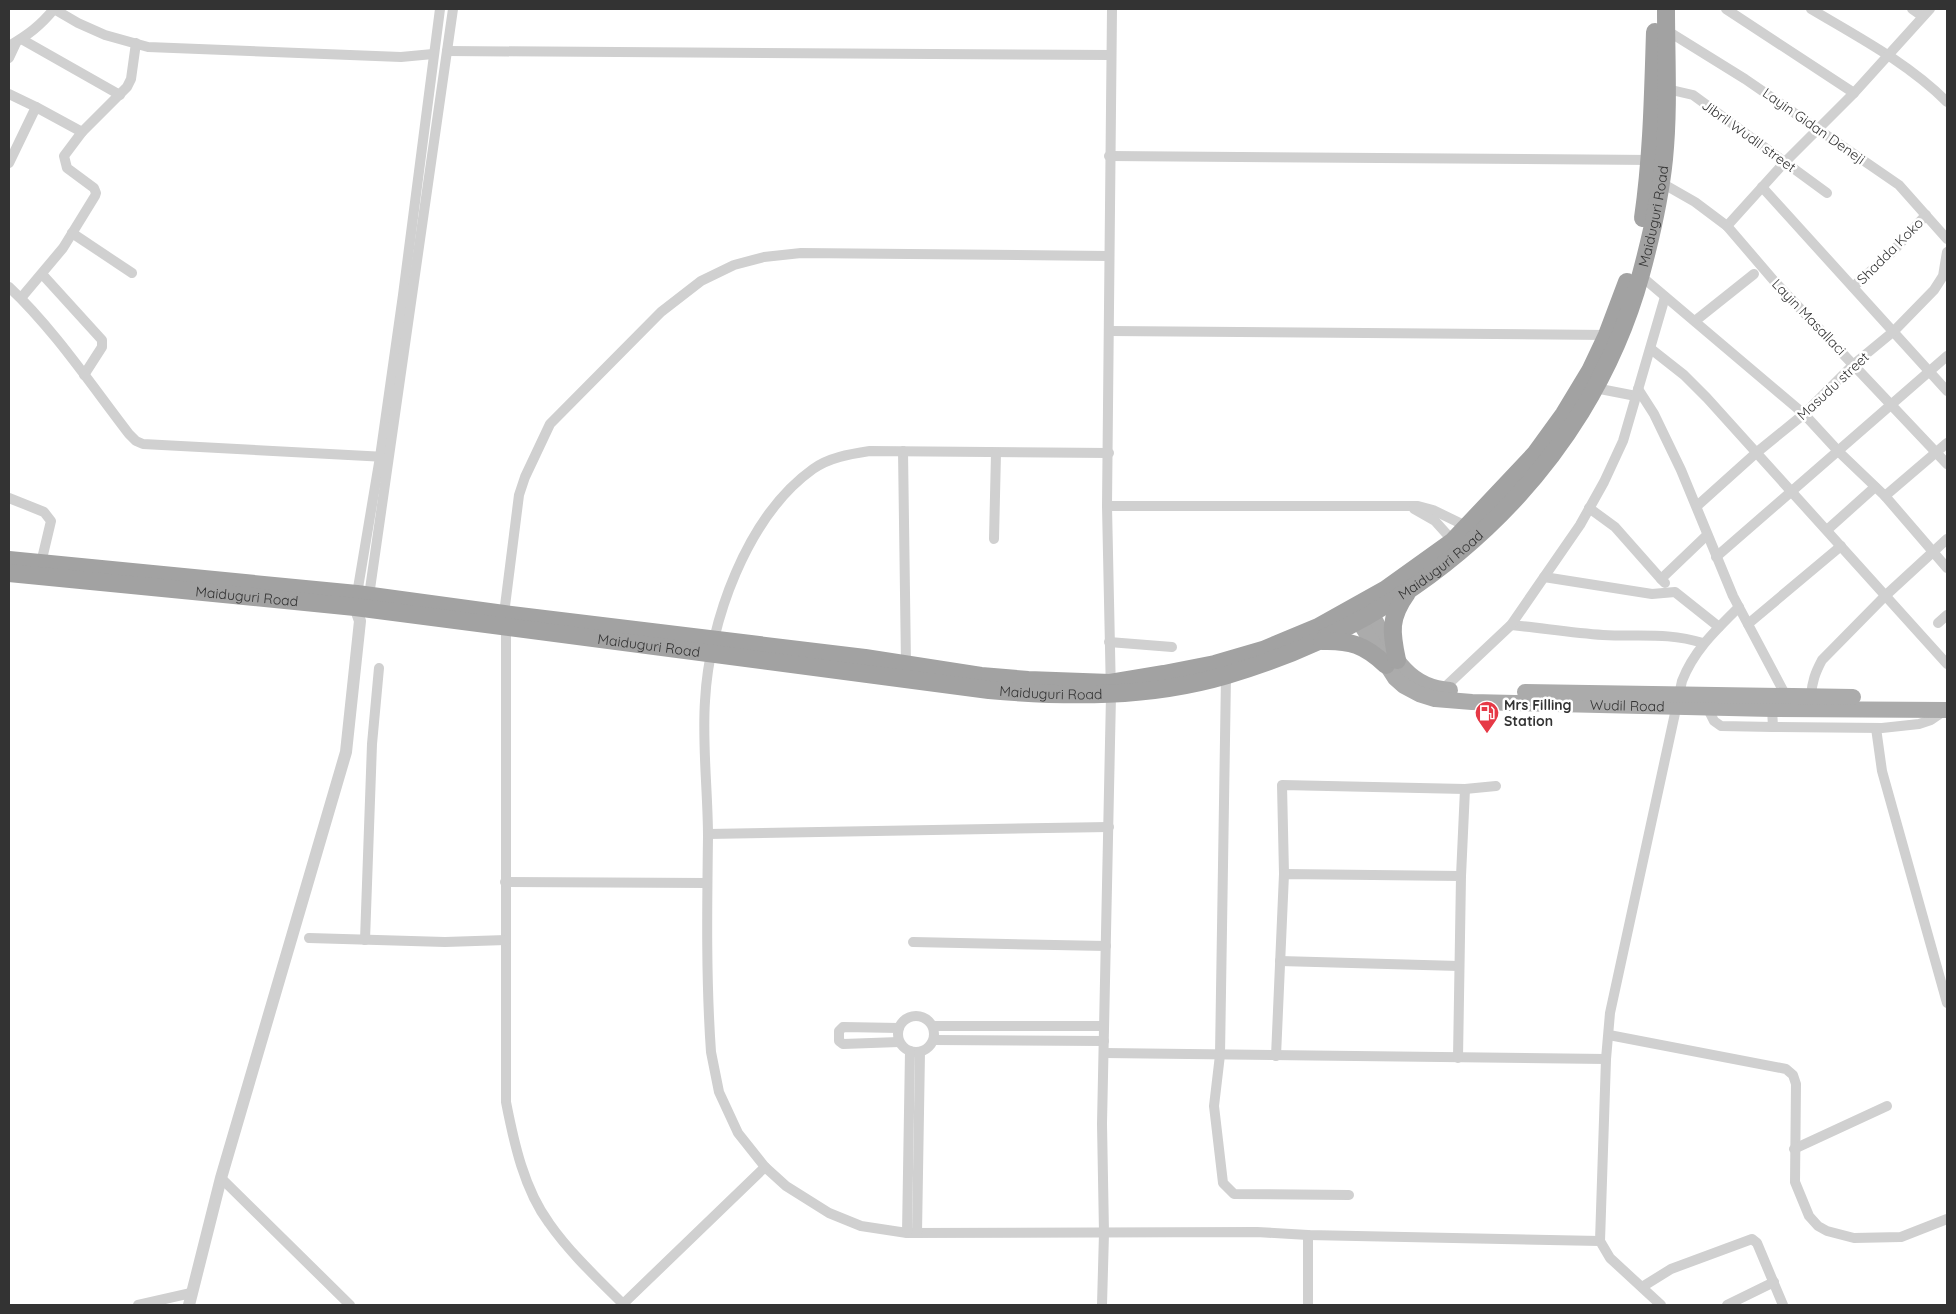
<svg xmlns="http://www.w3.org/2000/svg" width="1956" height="1314" font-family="Quicksand,sans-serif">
<rect width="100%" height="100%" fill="#fff"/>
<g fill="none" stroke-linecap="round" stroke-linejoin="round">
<g stroke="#d0d0d0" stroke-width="10">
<polyline points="54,9 78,23 105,35 148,47 401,57 433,54"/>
<polyline points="1726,9 1854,93"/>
<path d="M1811,9c47,28 97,54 136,93"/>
<polyline points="1912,9 1922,16"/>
<polyline points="1666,30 1745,79 1899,185 1947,239"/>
<polyline points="23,40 120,95"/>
<path d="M9,46c19,-11 31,-20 45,-37"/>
<polyline points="447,51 1111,55"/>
<polyline points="9,58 16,43"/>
<polyline points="1667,89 1693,95 1827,193"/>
<polyline points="9,94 36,107"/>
<polyline points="1109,156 1653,160"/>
<polyline points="9,163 36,107 82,132"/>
<polyline points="1660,182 1695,202 1727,226 1775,282 1947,464"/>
<polyline points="1762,187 1947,391"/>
<polyline points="1727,226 1784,163 1854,93 1930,9"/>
<polyline points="72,233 132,273"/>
<polyline points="42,274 102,340 102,347 84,375"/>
<polyline points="1641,276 1804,414 1839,452 1885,496 1947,568"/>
<path d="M9,287c44,41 83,99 120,147l7,7 7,3 243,13"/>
<polyline points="1853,287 1893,251 1926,215"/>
<polyline points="21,298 63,248 95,196 96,193 94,188 67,168 64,156 82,132 127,87 131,79 136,43"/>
<polyline points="1695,321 1754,274"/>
<polyline points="1109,331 1607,335"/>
<polyline points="1651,349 1684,375 1707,398 1947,664"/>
<polyline points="1595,388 1636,396"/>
<polyline points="1638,389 1654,414 1681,470 1733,596 1786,696"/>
<polyline points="903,451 906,664"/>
<path d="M1109,453l-239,-2c-19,3 -40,6 -57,18 -66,47 -104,153 -108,232 -3,45 3,91 3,136 -1,72 -2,144 3,215l8,40 19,41 27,34 21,19 43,27 32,13 46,7 350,-1 51,3 292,6"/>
<polyline points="1885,496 1947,443"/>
<polyline points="9,498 44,512 51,521 41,563"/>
<polyline points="1107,506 1418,506 1433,510 1468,527"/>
<polyline points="1697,506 1756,453 1804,414 1854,364 1894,331 1934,290 1943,276 1947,252"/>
<polyline points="1589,508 1615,527 1661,579"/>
<polyline points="1414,509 1435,521 1453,541"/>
<polyline points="1827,530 1875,487"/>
<polyline points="994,539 996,453"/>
<polyline points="1716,557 1947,356"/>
<polyline points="1544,577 1652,594 1675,592 1719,627"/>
<polyline points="1665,583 1661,579 1707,535"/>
<polyline points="357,594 380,457 403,295 440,9"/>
<polyline points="369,596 453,9"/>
<polyline points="504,614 519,495 525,477 550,424 661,312 701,281 734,265 764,257 801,253 1109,256"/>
<polyline points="1938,623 1947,615"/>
<polyline points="1748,624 1841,546"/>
<path d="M1511,625c31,3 61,8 92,10 37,2 64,-3 100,8"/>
<path d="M506,628v474c8,41 18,87 43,121 21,30 49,56 75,82"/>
<polyline points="1109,642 1172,647"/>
<polyline points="1226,676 1220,1055 1214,1106 1223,1183 1234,1194 1349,1195"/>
<polyline points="1443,689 1511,625 1580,525 1604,482 1623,441 1665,297"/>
<path d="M1811,696c1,-14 4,-23 11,-36l63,-64 62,-57"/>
<polyline points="1707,707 1714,721 1721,726 1773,727"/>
<polyline points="1772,709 1773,727 1882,728 1919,724 1931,720 1944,711"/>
<polyline points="1876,728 1882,771 1947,1003"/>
<polyline points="708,834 1109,827"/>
<polyline points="1284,874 1282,785 1465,789 1496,786"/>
<polyline points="1461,876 1465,789"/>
<polyline points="505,882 707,883"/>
<polyline points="309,938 445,942 506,940"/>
<polyline points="365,940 372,744 379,668"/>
<polyline points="913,942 1106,946"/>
<polyline points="1280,961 1459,966"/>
<circle cx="916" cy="1034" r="18"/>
<polyline points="933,1026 1104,1026"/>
<polyline points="899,1028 843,1027 839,1031 839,1041 843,1044 899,1042"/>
<polyline points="1609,1035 1786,1069 1793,1075 1796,1084 1795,1182 1809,1216 1818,1226 1827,1231 1854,1238 1901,1237 1947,1219"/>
<polyline points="934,1040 1104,1041"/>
<polyline points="1104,1053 1606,1059"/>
<polyline points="1276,1056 1284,874 1461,876 1458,1058"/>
<polyline points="1794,1149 1887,1106"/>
<polyline points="221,1178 350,1305"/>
<polyline points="907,1233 910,1051"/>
<polyline points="917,1233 920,1052"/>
<polyline points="1642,1287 1671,1269 1752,1239 1757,1243 1783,1305"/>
<polyline points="138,1305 191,1293"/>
<polyline points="622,1305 765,1167"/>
<polyline points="1102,1305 1104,1233 1102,1124 1111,695 1107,506 1112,9"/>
<polyline points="1308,1305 1308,1235"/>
<path d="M1661,1305l-51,-47 -10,-17 6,-182 4,-46 72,-332c12,-31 34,-51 57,-74"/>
<polyline points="1727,1305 1774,1282"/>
</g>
<polyline stroke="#d0d0d0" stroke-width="12" points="189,1305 221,1178 346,752 360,621 355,607 356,601"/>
<g stroke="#ababab" stroke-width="16">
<path d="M1365,602c23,38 33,85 85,88"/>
<path id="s1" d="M1351,609l44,69 9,8 15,8 16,5 37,3 300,7 175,1"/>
<polyline points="1525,692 1853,697"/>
</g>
<g stroke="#a2a2a2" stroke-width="18">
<path d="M1643,218c9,-62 10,-124 12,-186"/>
<polyline points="9,560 357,594 504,614 865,658 981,676 1028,680 1110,683 1164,674 1215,664 1263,650 1318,627 1386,589 1453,541 1535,454 1564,414 1590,371 1607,335 1627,282"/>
<path id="s2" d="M9,573l346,34 634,83c79,7 160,8 238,-15 194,-56 360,-203 414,-401 10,-37 19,-76 23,-115 5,-50 2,-100 2,-150"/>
<path d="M1322,641c28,-1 43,4 64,24"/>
<path d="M1397,660c-6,-28 -8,-42 10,-67"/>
</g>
</g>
<defs>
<symbol id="fuel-pin" viewBox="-11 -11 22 30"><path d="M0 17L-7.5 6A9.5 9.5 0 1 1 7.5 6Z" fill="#e63946" stroke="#fff"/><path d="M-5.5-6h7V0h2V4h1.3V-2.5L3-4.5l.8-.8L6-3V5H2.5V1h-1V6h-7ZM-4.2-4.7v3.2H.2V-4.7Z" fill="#fff"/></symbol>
</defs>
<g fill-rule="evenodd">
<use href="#fuel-pin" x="1473" y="699" width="28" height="38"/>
</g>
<g text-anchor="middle" stroke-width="5" stroke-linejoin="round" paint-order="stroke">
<g font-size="14" fill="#333" stroke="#fff">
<text transform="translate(1814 126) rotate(35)" y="5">Layin Gidan Deneji</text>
<text transform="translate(1749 136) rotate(36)" y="5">Jibril Wudil street</text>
<text dy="5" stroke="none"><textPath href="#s2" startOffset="1888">Maiduguri Road</textPath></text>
<text transform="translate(1890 251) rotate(-45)" y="5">Shadda Koko</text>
<text transform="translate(1809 317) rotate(46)" y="5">Layin Masallaci</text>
<text transform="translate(1833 386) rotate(-43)" y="5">Masudu street</text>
<text dy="5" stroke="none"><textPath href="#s2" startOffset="1469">Maiduguri Road</textPath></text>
<text dy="5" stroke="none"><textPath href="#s2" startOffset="239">Maiduguri Road</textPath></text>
<text dy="5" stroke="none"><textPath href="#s2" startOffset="644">Maiduguri Road</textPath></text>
<text dy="5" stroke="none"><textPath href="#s2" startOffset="1049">Maiduguri Road</textPath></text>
<text dy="5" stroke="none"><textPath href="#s1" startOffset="320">Wudil Road</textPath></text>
</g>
<g font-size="14" font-weight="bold" fill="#333" stroke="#fff" text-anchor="start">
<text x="1504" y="710">Mrs Filling<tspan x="1504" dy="16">Station</tspan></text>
</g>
</g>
<rect width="1956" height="1314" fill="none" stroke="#333333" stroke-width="20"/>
</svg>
